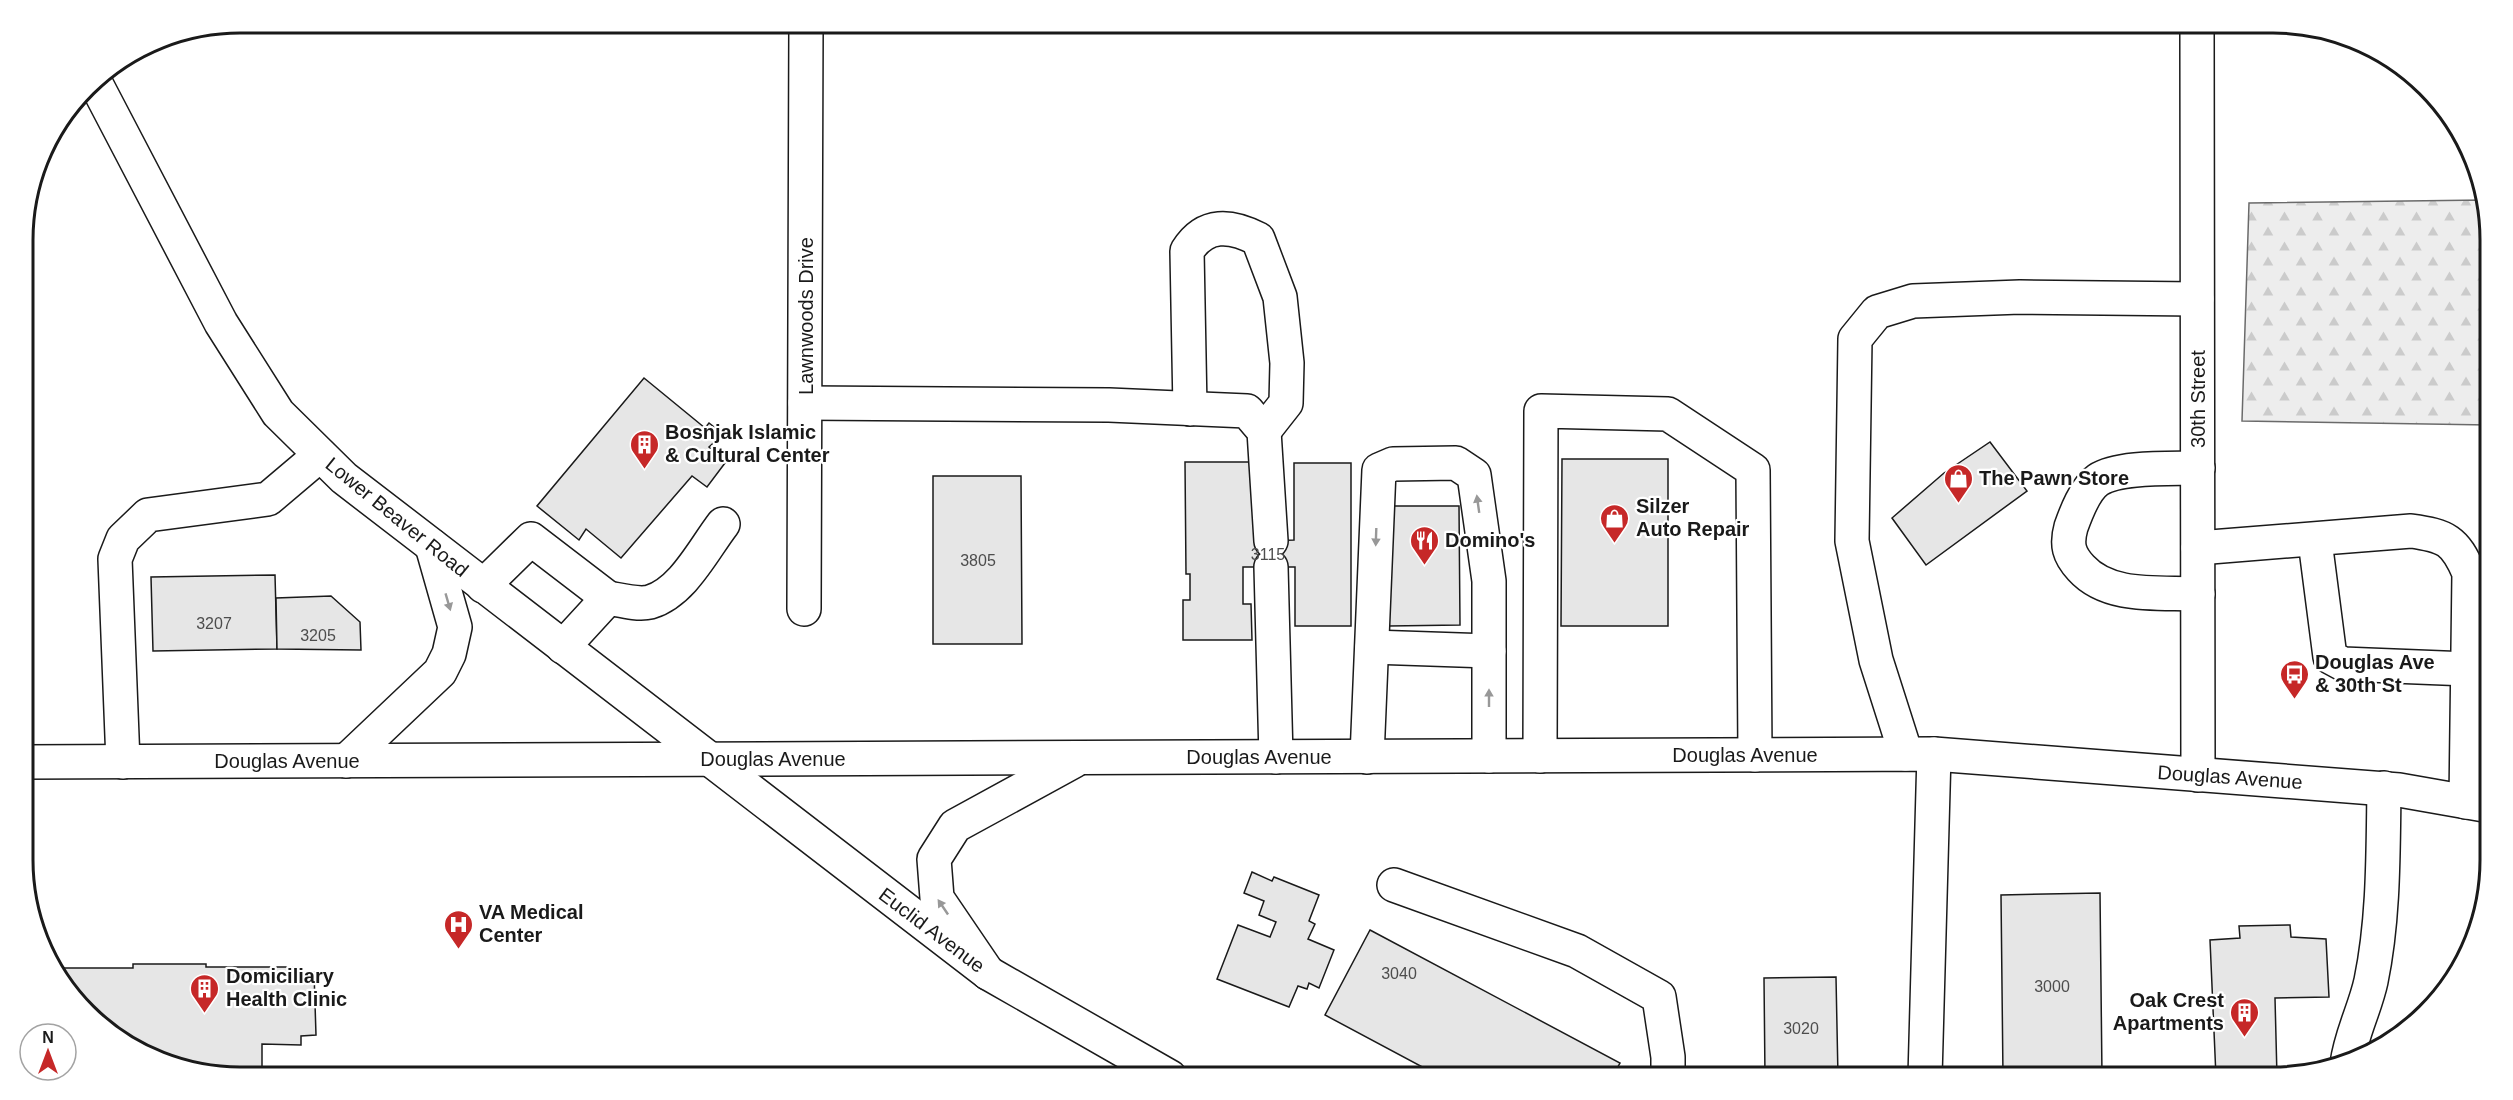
<svg xmlns="http://www.w3.org/2000/svg" width="2513" height="1100" font-family="Arial,sans-serif">
<defs>
<pattern id="forest-firs" width="22" height="20" patternUnits="userSpaceOnUse" patternTransform="scale(1.5)"><rect width="22" height="20" fill="#ededed"/><path d="M5 1l3.5 6h-7zM16 11l3.5 6h-7z" fill="#cbcbcb"/></pattern>
</defs>
<rect width="100%" height="100%" fill="#fff"/>
<polygon fill="url(#forest-firs)" stroke="#6a6a6a" stroke-width="1.5" points="2484,200 2489,212 2489,425 2242,421 2249,203"/>
<g fill="#e6e6e6" stroke="#1a1a1a" stroke-width="1.5">
<polygon points="644,378 705,428 709,423 723,434 709,447 725,463 707,487 692,476 621,558 586,529 579,540 537,506"/>
<polygon points="1990,442 2027,491 1926,565 1892,518 1944,473"/>
<polygon points="1562,459 1668,459 1668,626 1561,626"/>
<polygon points="1185,462 1256,462 1256,541 1294,540 1294,463 1351,463 1351,626 1295,626 1295,567 1243,567 1243,604 1251,604 1252,640 1183,640 1183,600 1190,600 1190,574 1186,574"/>
<polygon points="933,476 1021,476 1022,644 933,644"/>
<polygon points="1388,506 1459,506 1460,625 1389,626"/>
<polygon points="275,575 277,649 153,651 151,577"/>
<polygon points="331,596 360,622 361,650 277,649 276,598"/>
<polygon points="1252,872 1272,881 1274,877 1319,895 1309,921 1315,924 1308,939 1334,950 1319,988 1309,983 1307,989 1298,986 1289,1007 1217,979 1238,925 1270,937 1276,922 1259,915 1264,901 1244,893"/>
<polygon points="2100,893 2102,1077 2003,1077 2001,895"/>
<polygon points="2290,925 2291,937 2326,939 2329,997 2275,998 2277,1077 2216,1077 2210,940 2240,938 2239,926"/>
<polygon points="1370,930 1620,1063 1612,1077 1441,1077 1325,1015"/>
<polygon points="133,964 206,964 206,967 299,967 300,973 314,972 316,1035 301,1036 301,1045 262,1044 262,1077 240,1078 157,1061 68,993 57,968 133,968"/>
<polygon points="1836,977 1838,1077 1765,1077 1764,978"/>
</g>
<g fill="none" stroke-linecap="round" stroke-linejoin="round">
<defs>
<g id="minor">
<polyline points="2197,22 2198,775"/>
<polyline points="94,80 221,323 278,413 344,478 988,973 1170,1077"/>
<polyline points="805,403 1109,405 1247,411 1264,431 1271,541"/>
<path d="M1190,409l-3,-158c18,-29 44,-26 71,-12l22,58 7,66 -1,40 -22,28"/>
<path d="M2198,468c-25,1 -79,-2 -100,12 -13,9 -22,33 -27,47 -5,18 -2,28 10,41 28,31 78,24 117,26"/>
<polyline points="2315,541 2330,657 2343,664 2468,669"/>
<path d="M2198,548l213,-17c35,5 44,9 58,42l-3,229"/>
<polyline points="1271,567 1276,757"/>
<polyline points="483,586 531,539 608,598"/>
<polyline points="804,609 806,22"/>
<path d="M563,647l45,-49c12,2 30,7 42,4 33,-10 53,-52 73,-78"/>
<polyline points="1372,647 1489,651"/>
<polyline points="1906,754 1876,660 1852,541 1855,339 1877,312 1913,301 2020,297 2197,299"/>
<polyline points="1540,756 1541,411 1668,414 1753,470 1755,755"/>
<polyline points="1367,757 1379,470 1393,464 1456,463 1474,475 1489,581 1489,756"/>
<polyline points="123,762 115,559 123,539 148,515 268,499 320,455"/>
<polyline points="1394,885 1577,951 1659,997 1668,1057 1668,1077"/>
<path d="M2347,1064c4,-30 18,-55 24,-83 13,-63 12,-129 13,-193"/>
<polyline points="1925,1077 1934,754"/>
</g>
<g id="major">
<polyline points="346,761 440,672 449,654 455,627 432,546"/>
<polyline points="24,762 1934,754 2399,790 2490,806"/>
<polyline points="988,973 937,898 934,859 955,826 1074,761"/>
</g>
</defs>
<use href="#minor" stroke="#1a1a1a" stroke-width="36"/>
<use href="#major" stroke="#1a1a1a" stroke-width="36"/>
<use href="#minor" stroke="#fff" stroke-width="33"/>
<use href="#major" stroke="#fff" stroke-width="33"/>
</g>
<defs><path id="oneway-solid" d="M-6-.8H1V-3.2L6.5 0L1 3.2V.8H-6Z" transform="scale(1.5)"/></defs>
<g fill="#989898">
<use href="#oneway-solid" transform="translate(1478 504) rotate(-98)"/>
<use href="#oneway-solid" transform="translate(1376 537) rotate(92)"/>
<use href="#oneway-solid" transform="translate(448 602) rotate(74)"/>
<use href="#oneway-solid" transform="translate(1489 698) rotate(-90)"/>
<use href="#oneway-solid" transform="translate(943 907) rotate(-124)"/>
</g>
<defs>
<symbol id="building-pin" viewBox="-11 -11 22 30"><path d="M0 17L-7.5 6A9.5 9.5 0 1 1 7.5 6Z" fill="#c62828" stroke="#fff"/><path d="M-4-6H4V6H1V3H-1V6H-4ZM-2.5-4.3h1.7v1.8h-1.7ZM.8-4.3h1.7v1.8H.8ZM-2.5-1h1.7V.8h-1.7ZM.8-1h1.7V.8H.8Z" fill="#fff"/></symbol>
<symbol id="shop-pin" viewBox="-11 -11 22 30"><path d="M0 17L-7.5 6A9.5 9.5 0 1 1 7.5 6Z" fill="#c62828" stroke="#fff"/><path d="M-5-2.5h2.3a2.7 3.5 0 0 1 5.4 0H5L5.5 6h-11ZM-1.5-2.5h3a1.5 2.3 0 0 0-3 0Z" fill="#fff"/></symbol>
<symbol id="restaurant-pin" viewBox="-11 -11 22 30"><path d="M0 17L-7.5 6A9.5 9.5 0 1 1 7.5 6Z" fill="#c62828" stroke="#fff"/><path d="M-5-6h1v4h1v-4h1v4h1v-4h1v5L-1.5 .5V6h-2V.5L-5-1ZM5-6V6H3V1.5H1.5Q1.5-4 5-6Z" fill="#fff"/></symbol>
<symbol id="bus-pin" viewBox="-11 -11 22 30"><path d="M0 17L-7.5 6A9.5 9.5 0 1 1 7.5 6Z" fill="#c62828" stroke="#fff"/><path d="M-5-6H5V4H4V6H2V4H-2V6H-4V4H-5ZM-3.5-4V0h7V-4ZM-3.5 1.2v1.5H-2V1.2ZM2 1.2v1.5H3.5V1.2Z" fill="#fff"/></symbol>
<symbol id="hospital-pin" viewBox="-11 -11 22 30"><path d="M0 17L-7.5 6A9.5 9.5 0 1 1 7.5 6Z" fill="#c62828" stroke="#fff"/><path d="M-5-5h3v3.5h4V-5h3V5h-3V1.5h-4V5h-3Z" fill="#fff"/></symbol>
</defs>
<g fill-rule="evenodd">
<use href="#building-pin" x="628" y="428" width="33" height="45"/>
<use href="#shop-pin" x="1942" y="462" width="33" height="45"/>
<use href="#shop-pin" x="1598" y="502" width="33" height="45"/>
<use href="#restaurant-pin" x="1408" y="524" width="33" height="45"/>
<use href="#bus-pin" x="2278" y="658" width="33" height="45"/>
<use href="#hospital-pin" x="442" y="908" width="33" height="45"/>
<use href="#building-pin" x="188" y="972" width="33" height="45"/>
<use href="#building-pin" x="2228" y="996" width="33" height="45"/>
</g>
<g text-anchor="middle" stroke-width="4.5" stroke-linejoin="round" paint-order="stroke">
<g font-size="16" fill="#4d4d4d">
<text x="1268" y="560">3115</text>
<text x="978" y="566">3805</text>
<text x="214" y="629">3207</text>
<text x="318" y="641">3205</text>
<text x="1399" y="979">3040</text>
<text x="2052" y="992">3000</text>
<text x="1801" y="1034">3020</text>
</g>
<g font-size="20" fill="#1a1a1a" stroke="#fff">
<text transform="translate(806 316) rotate(-90)" y="7">Lawnwoods Drive</text>
<text transform="translate(2198 399) rotate(-90)" y="7">30th Street</text>
<text transform="translate(397 517) rotate(39)" y="7">Lower Beaver Road</text>
<text x="1745" y="762">Douglas Avenue</text>
<text x="1259" y="764">Douglas Avenue</text>
<text x="773" y="766">Douglas Avenue</text>
<text x="287" y="768">Douglas Avenue</text>
<text transform="translate(2230 777) rotate(4)" y="7">Douglas Avenue</text>
<text transform="translate(932 930) rotate(37)" y="7">Euclid Avenue</text>
</g>
<g font-size="20" font-weight="bold" fill="#1a1a1a" stroke="#fff" text-anchor="start">
<text x="665" y="439">Bosnjak Islamic<tspan x="665" dy="23">&amp; Cultural Center</tspan></text>
<text x="1979" y="485">The Pawn Store</text>
<text x="1636" y="513">Silzer<tspan x="1636" dy="23">Auto Repair</tspan></text>
<text x="1445" y="547">Domino's</text>
<text x="2315" y="669">Douglas Ave<tspan x="2315" dy="23">&amp; 30th St</tspan></text>
<text x="479" y="919">VA Medical<tspan x="479" dy="23">Center</tspan></text>
<text x="226" y="983">Domiciliary<tspan x="226" dy="23">Health Clinic</tspan></text>
<text x="2224" y="1007" text-anchor="end">Oak Crest<tspan x="2224" dy="23">Apartments</tspan></text>
</g>
</g>
<path d="M0 0H2513V1100H0ZM240 33H2273A207 207 0 0 1 2480 240V860A207 207 0 0 1 2273 1067H240A207 207 0 0 1 33 860V240A207 207 0 0 1 240 33Z" fill="#fff" fill-rule="evenodd"/>
<path fill="none" stroke="#1a1a1a" stroke-width="3" d="M240 33H2273A207 207 0 0 1 2480 240V860A207 207 0 0 1 2273 1067H240A207 207 0 0 1 33 860V240A207 207 0 0 1 240 33Z"/>
<g transform="translate(48 1052)"><circle r="28" fill="#ffffff" stroke="#a3a3a3" stroke-width="1.5"/>
<path d="M0-4.5L10 22L0 15L-10 22Z" fill="#c62828"/>
<text y="-9" font-size="16" font-weight="bold" text-anchor="middle" fill="#1a1a1a">N</text>
</g>
</svg>
